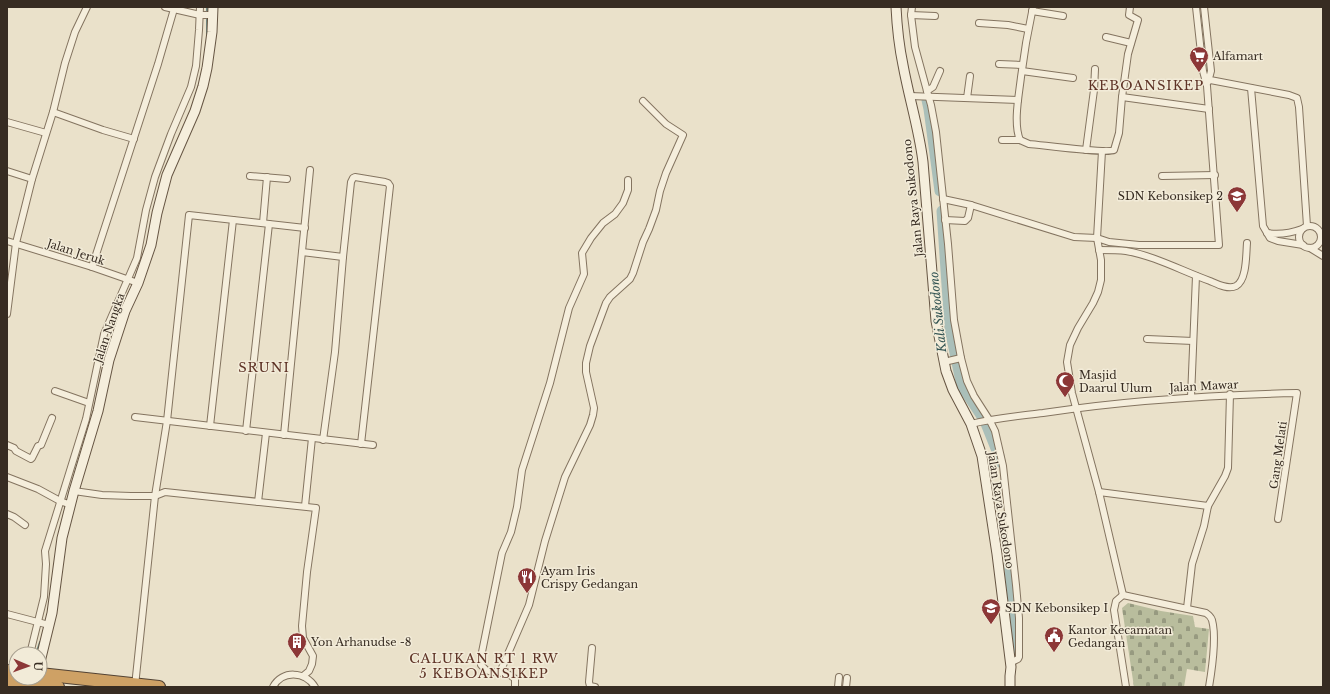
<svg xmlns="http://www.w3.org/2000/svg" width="1330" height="694" font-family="'Libre Baskerville',serif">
<defs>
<pattern id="cemetery-stones" width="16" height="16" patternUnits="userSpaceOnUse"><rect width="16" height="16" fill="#b9bd9d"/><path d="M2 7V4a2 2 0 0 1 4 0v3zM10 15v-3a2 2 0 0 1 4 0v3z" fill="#979a80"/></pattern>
</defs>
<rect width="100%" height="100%" fill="#eae1ca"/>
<polygon fill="url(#cemetery-stones)" points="1128,603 1161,611 1193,616 1195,627 1209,629 1205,672 1187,669 1184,687 1134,687 1122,608"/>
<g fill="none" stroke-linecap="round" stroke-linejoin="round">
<g stroke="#718c86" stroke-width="2">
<polyline points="207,34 207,7"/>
<polyline points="36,654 40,642"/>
</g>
<g stroke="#aabfb9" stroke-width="11">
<polyline points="927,100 929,109 940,191"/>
<polyline points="942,211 950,329 962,386 985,421 999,456 1000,462"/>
<polyline points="1006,521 1017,654"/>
</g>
<defs>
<g id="street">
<polyline points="165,7 200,15 213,15"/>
<polyline points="912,7 911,15 915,47 927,91 931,105 936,132 948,244 954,320 961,358 967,381 974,396 990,421 995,431 1003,466 1016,585 1019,618 1019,657 1018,659 1010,663"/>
<polyline points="1204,7 1211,71 1208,82"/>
<polyline points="1032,11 1063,16"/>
<polyline points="911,15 935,16"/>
<polyline points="979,23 1008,25 1028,29"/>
<polyline points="1106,37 1131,43"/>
<polyline points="999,64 1022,65"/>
<polyline points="1022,71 1073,78"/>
<polyline points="1205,79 1289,95 1297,98 1299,107 1307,226"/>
<polyline points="1251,88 1263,226 1270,238 1278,241 1303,245"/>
<polyline points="927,91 933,87 940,71"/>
<polyline points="910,96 1018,100"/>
<polyline points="1122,97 1209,109"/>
<polyline points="967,98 970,76"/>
<polyline points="53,112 103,130 134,139"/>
<polyline points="7,122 46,133"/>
<path d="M1002,140h18l9,4c13,1 78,10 85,6l5,-17 3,-36 6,-43 10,-34 -9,-5 1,-8"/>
<path d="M1020,140c-7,-17 -1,-45 1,-63 3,-24 7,-47 12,-70"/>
<polyline points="1086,150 1094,90 1095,69"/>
<polyline points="1102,151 1097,238 1101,260 1101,280 1098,292 1093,303 1078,328 1070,345 1067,362 1072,393 1099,492 1123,595"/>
<polyline points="7,171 32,179"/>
<polyline points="250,176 287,179"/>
<polyline points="1162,176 1215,175"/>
<polyline points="943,199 971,205 1074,237 1097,238 1109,242 1139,245 1219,245 1207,86 1203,71 1196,7"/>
<polyline points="945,220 965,221 968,218 971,205"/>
<polyline points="263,223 267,177"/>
<circle cx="1310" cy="237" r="11"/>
<path d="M1267,233c12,2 24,0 35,-4"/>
<polyline points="7,241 92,267 138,283"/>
<polyline points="1310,248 1323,256"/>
<path d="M1099,250c9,0 19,0 27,1 29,5 56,20 84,30 7,3 18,9 26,5 11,-6 10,-32 11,-43"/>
<polyline points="302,252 343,257"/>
<polyline points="92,267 158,64 174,9"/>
<polyline points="7,314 16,243 32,179 53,112 65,63 75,32 87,7"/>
<polyline points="1147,339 1193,341"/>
<polyline points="944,362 961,358"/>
<polyline points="55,391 89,403"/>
<polyline points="1191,397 1196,276"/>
<polyline points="135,417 373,445"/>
<path d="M971,424c23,-6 48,-8 72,-11 85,-13 168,-18 254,-20l-19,126"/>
<polyline points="210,426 233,220"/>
<polyline points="246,431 269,224"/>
<polyline points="284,435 310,170"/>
<polyline points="323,440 335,352 343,257 351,182 353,178 355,177 385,182 388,183 390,186 361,444"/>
<polyline points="7,445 14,448 16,451 31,459 32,458 38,446 41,445 52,418"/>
<polyline points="7,477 38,489 60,501 71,505"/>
<polyline points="74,491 102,495 131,496 155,496 165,492 316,508 307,572 302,626 303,638 313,656 312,664 309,671 303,676"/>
<polyline points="1099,492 1208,506"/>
<polyline points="258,502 266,433"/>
<polyline points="305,506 312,438"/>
<polyline points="7,514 14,517 25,525"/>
<path d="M1123,595l83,18c3,2 5,4 6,7 5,18 0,49 -3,67"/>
<polyline points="1123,595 1116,601 1114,610 1126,687"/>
<polyline points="1187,608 1192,564 1204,526 1208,506 1225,476 1228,468 1230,394"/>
<polyline points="7,614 49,625"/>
<polyline points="592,648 589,682 590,686 595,687"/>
<polyline points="30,654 44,597 46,564 45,551 86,419 104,334 137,258 146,210 155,177 171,134 191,87 196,66 199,30 200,7"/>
<polyline points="501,672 501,670 529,605 545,541 565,477 590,425 593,415 594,408 586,372 586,363 590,346 606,303 610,297 630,279 633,273 643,242 649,229 656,210 660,191 666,173 683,135 666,124 643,101"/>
<polyline points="135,686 155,496 167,421 189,215 305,228"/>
<path d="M273,687c9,-17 32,-16 42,0"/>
<path d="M515,687v-8c-8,-9 -21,-5 -29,-9 0,0 -4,-4 -5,-5l1,-13 20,-99 9,-21 6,-25 5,-37 28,-87 19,-75 15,-34 -2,-21 9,-15 12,-15 12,-9 8,-11 5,-13v-10"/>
<polyline points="838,687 839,677"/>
<polyline points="846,687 847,678"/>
</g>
<g id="secondary">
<path d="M896,7c1,20 3,39 7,58 6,33 16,64 20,97l13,159 10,50 7,19 18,34 11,32 15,98 14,113 -1,9v11"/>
<polyline points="40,662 52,613 62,538 74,491 98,411 109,360 125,311 138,283 151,245 157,213 167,175 195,111 203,86 207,68 212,32 213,7"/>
</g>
<g id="highway">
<polyline points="7,671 16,672"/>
<polyline points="40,674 159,687"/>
<polyline points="7,681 58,687"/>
</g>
</defs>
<use href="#street" stroke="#847460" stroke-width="8"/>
<use href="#secondary" stroke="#665543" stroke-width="11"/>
<use href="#highway" stroke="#534334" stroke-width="14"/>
<use href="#street" stroke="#f5eedc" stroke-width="6"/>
<use href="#secondary" stroke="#f5eedc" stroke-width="9"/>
<use href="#highway" stroke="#cea165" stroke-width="12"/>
</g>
<defs>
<symbol id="supermarket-pin" viewBox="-11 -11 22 30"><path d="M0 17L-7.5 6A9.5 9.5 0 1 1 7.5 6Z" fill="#8c3737" stroke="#f2ebd8"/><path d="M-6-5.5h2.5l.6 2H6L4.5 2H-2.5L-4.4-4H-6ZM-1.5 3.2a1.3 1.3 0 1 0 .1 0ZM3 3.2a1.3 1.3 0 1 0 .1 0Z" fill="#fff"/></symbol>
<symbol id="school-pin" viewBox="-11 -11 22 30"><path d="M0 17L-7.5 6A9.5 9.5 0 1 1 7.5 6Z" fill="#8c3737" stroke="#f2ebd8"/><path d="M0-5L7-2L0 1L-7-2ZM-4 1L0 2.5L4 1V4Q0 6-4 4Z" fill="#fff"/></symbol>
<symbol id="mosque-pin" viewBox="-11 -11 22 30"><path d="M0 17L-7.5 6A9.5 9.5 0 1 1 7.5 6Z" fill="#8c3737" stroke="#f2ebd8"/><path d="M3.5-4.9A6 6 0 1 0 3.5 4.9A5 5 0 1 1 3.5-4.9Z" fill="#fff"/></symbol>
<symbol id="restaurant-pin" viewBox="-11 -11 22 30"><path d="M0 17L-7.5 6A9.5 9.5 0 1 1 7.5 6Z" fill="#8c3737" stroke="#f2ebd8"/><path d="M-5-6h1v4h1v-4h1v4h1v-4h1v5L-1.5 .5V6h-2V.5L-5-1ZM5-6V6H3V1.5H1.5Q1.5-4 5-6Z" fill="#fff"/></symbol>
<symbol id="civic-pin" viewBox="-11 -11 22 30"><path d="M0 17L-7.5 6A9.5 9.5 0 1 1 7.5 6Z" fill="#8c3737" stroke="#f2ebd8"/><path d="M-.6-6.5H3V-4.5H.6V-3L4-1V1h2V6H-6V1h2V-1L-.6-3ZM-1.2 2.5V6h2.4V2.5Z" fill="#fff"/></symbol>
<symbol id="building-pin" viewBox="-11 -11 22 30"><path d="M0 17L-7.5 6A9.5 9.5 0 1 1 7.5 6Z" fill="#8c3737" stroke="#f2ebd8"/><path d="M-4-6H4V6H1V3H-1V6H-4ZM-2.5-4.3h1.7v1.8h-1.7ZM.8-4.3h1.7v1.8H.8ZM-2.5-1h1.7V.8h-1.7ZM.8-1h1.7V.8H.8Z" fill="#fff"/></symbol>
</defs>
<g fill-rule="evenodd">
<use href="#supermarket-pin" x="1188" y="45" width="22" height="30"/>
<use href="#school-pin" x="1226" y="185" width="22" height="30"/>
<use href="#mosque-pin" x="1054" y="370" width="22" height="30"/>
<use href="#restaurant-pin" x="516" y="566" width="22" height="30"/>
<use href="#school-pin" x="980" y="597" width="22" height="30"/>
<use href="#civic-pin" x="1043" y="625" width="22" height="30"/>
<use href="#building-pin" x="286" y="631" width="22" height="30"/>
</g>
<g text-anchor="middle" stroke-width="3" stroke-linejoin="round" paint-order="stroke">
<g font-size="11" fill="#372c22" stroke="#f2ebd8" text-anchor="start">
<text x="1213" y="60">Alfamart</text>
<text x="1223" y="200" text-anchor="end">SDN Kebonsikep 2</text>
<text x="1079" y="379">Masjid<tspan x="1079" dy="13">Daarul Ulum</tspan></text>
<text x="541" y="575">Ayam Iris<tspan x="541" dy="13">Crispy Gedangan</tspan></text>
<text x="1005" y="612">SDN Kebonsikep I</text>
<text x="1068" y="634">Kantor Kecamatan<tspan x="1068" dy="13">Gedangan</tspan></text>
<text x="311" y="646">Yon Arhanudse -8</text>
</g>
<g font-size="11" fill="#372c22" stroke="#f2ebd8">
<text transform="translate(913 198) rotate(-96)" y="4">Jalan Raya Sukodono</text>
<text transform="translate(76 252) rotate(18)" y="4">Jalan Jeruk</text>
<text transform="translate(109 328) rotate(-71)" y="4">Jalan Nangka</text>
<text transform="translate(1204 386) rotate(-3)" y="4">Jalan Mawar</text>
<text transform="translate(1278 455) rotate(-82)" y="4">Gang Melati</text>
<text transform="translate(1001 510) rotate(81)" y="4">Jalan Raya Sukodono</text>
</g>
<g font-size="12" font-style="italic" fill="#335453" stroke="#f2ebd8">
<text transform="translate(938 312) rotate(-96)" y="4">Kali Sukodono</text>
</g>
<g font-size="13" letter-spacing="1" fill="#5e3326" stroke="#f2ebd8">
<text x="1146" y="90">KEBOANSIKEP</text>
<text x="264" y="372">SRUNI</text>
<text x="484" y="663">CALUKAN RT 1 RW<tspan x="484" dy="15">5 KEBOANSIKEP</tspan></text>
</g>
</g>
<rect width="1330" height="694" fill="none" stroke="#372c22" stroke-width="16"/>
<g transform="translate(28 666) rotate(92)"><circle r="19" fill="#f2ebd8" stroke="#a79f8f"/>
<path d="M0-3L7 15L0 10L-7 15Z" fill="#8c3737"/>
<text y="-6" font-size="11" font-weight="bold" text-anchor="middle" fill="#372c22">U</text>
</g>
</svg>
